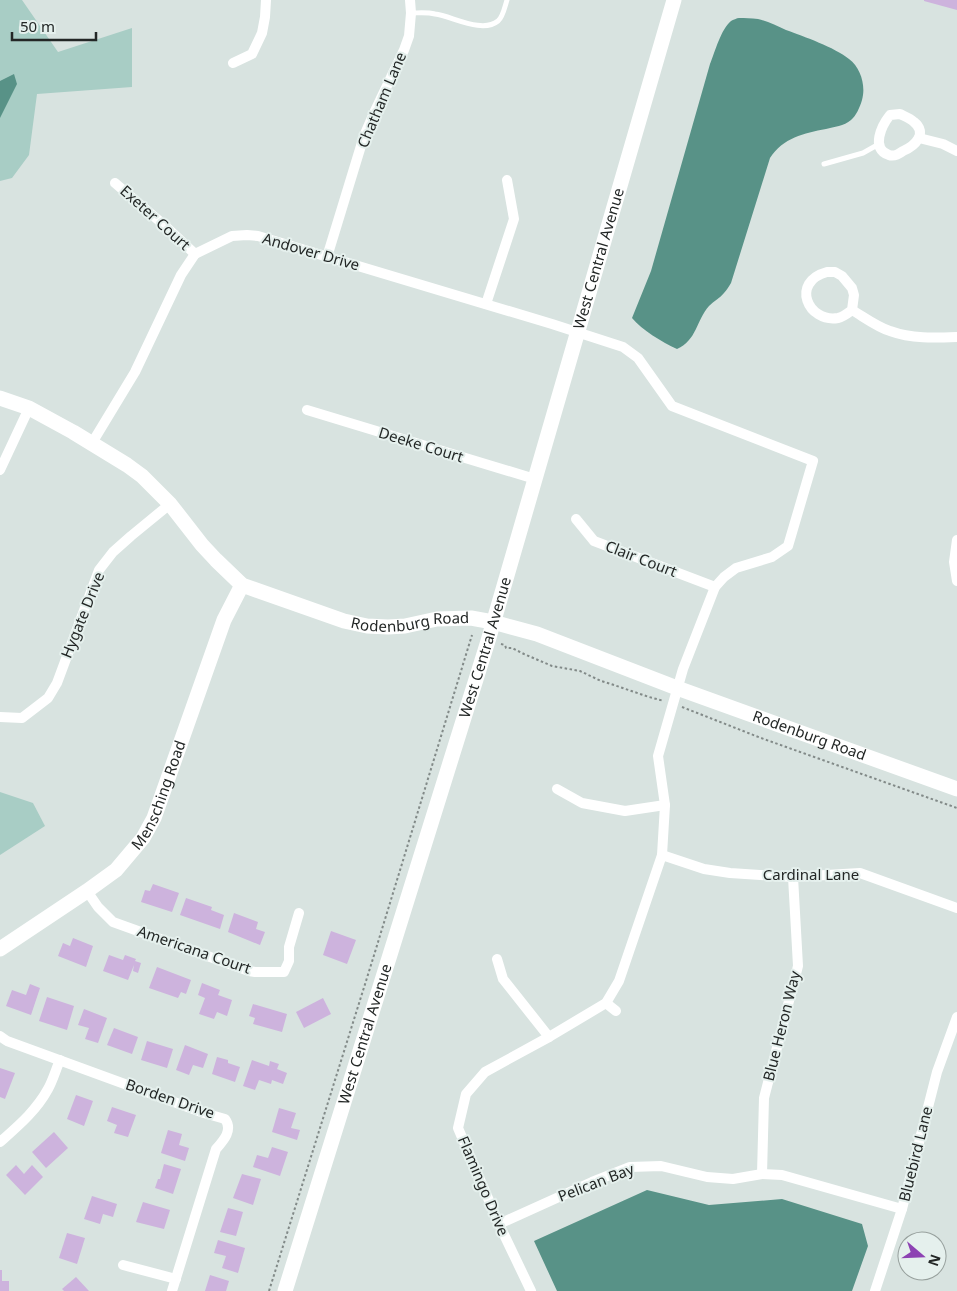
<svg xmlns="http://www.w3.org/2000/svg" width="957" height="1291" font-family="'Noto Sans',sans-serif">
<rect width="100%" height="100%" fill="#d8e3e0"/>
<g fill="#a8cdc5">
<polygon points="0,0 22,0 58,52 132,28 132,87 37,94 29,155 12,178 0,181"/>
<polygon points="0,792 33,803 45,826 0,855"/>
</g>
<g fill="#589287">
<path d="M739,18c6,0 12,0 19,1 9,2 19,7 28,11 19,7 48,17 63,29 12,9 17,27 13,41 -2,7 -6,16 -11,20 -7,6 -17,7 -25,9 -22,4 -43,9 -56,29l-39,125c-2,3 -4,7 -7,10 -4,5 -10,8 -15,13 -13,15 -12,34 -32,43 -15,-7 -35,-19 -45,-31l19,-47 59,-207c5,-12 11,-35 21,-43 2,-1 6,-3 8,-3z"/>
<polygon points="14,74 17,84 0,118 0,81"/>
<polygon points="647,1190 709,1205 782,1199 862,1224 868,1246 852,1291 557,1291 534,1241"/>
</g>
<g fill="#cdb3dd">
<polygon points="924,0 957,0 957,10 924,1"/>
<polygon points="153,884 179,893 172,912 141,902 145,890 150,891"/>
<polygon points="186,898 212,907 211,910 224,915 220,929 180,915"/>
<polygon points="234,913 258,922 256,929 265,932 260,945 228,932"/>
<polygon points="331,931 356,940 347,964 323,955"/>
<polygon points="73,938 93,946 86,967 58,956 63,943 70,946"/>
<polygon points="109,955 123,960 125,955 136,959 135,961 141,963 138,973 133,971 134,965 128,980 103,971"/>
<polygon points="157,967 191,980 186,994 181,992 178,998 149,988"/>
<polygon points="202,983 220,990 218,995 232,1000 227,1016 217,1012 214,1019 199,1014 205,998 198,995"/>
<polygon points="30,984 40,988 31,1015 6,1006 12,990 26,995"/>
<polygon points="47,997 74,1006 67,1030 39,1021"/>
<polygon points="323,998 331,1014 304,1028 296,1012"/>
<polygon points="253,1004 287,1014 282,1032 253,1024 255,1018 249,1016"/>
<polygon points="84,1009 107,1018 98,1043 85,1039 89,1028 78,1025"/>
<polygon points="114,1028 138,1037 132,1054 107,1045"/>
<polygon points="147,1041 173,1049 167,1068 141,1060"/>
<polygon points="185,1045 208,1054 203,1068 193,1065 189,1075 176,1070"/>
<polygon points="217,1057 228,1060 228,1063 240,1067 235,1082 212,1074"/>
<polygon points="252,1060 269,1066 270,1061 279,1064 277,1069 287,1073 283,1084 272,1080 271,1084 259,1080 255,1090 243,1086"/>
<polygon points="0,1068 15,1073 5,1099 0,1097"/>
<polygon points="76,1095 93,1101 84,1126 67,1119"/>
<polygon points="112,1107 136,1115 128,1137 114,1133 117,1125 107,1121"/>
<polygon points="279,1108 296,1113 291,1128 300,1130 297,1140 272,1132"/>
<polygon points="168,1130 182,1134 179,1145 189,1148 185,1161 161,1153"/>
<polygon points="54,1132 68,1148 46,1168 32,1152"/>
<polygon points="272,1147 288,1152 280,1176 253,1167 257,1155 268,1158"/>
<polygon points="164,1164 181,1169 173,1194 155,1188 158,1179 160,1179"/>
<polygon points="16,1165 24,1174 32,1165 43,1177 25,1195 6,1175"/>
<polygon points="242,1174 261,1179 253,1205 233,1198"/>
<polygon points="92,1196 117,1204 113,1217 103,1214 100,1224 84,1219"/>
<polygon points="143,1202 170,1210 164,1229 136,1222"/>
<polygon points="228,1208 243,1212 236,1236 220,1232"/>
<polygon points="67,1233 85,1238 77,1264 59,1258"/>
<polygon points="218,1240 245,1248 238,1273 222,1268 226,1256 214,1253"/>
<polygon points="0,1270 2,1270 2,1281 9,1281 9,1291 0,1291"/>
<polygon points="210,1275 229,1281 226,1291 205,1291"/>
<polygon points="76,1277 89,1291 64,1291 62,1289"/>
</g>
<g fill="none" stroke-linecap="round" stroke-linejoin="round">
<g stroke="#828a88" stroke-width="2" stroke-dasharray="2.5 2.5" stroke-linecap="butt">
<polyline points="501,644 505,645 506,648 512,648 524,654 552,666 580,671 601,681 611,684 649,697 664,701"/>
<polyline points="682,707 761,738 957,808"/>
<polyline points="269,1291 371,965 472,635"/>
</g>
<g stroke="#fff" stroke-width="5">
<path d="M411,13c8,0 16,-1 24,1 17,2 47,20 63,7 5,-4 7,-15 9,-21"/>
<polyline points="824,164 863,153 879,144"/>
</g>
<g stroke="#fff" stroke-width="10">
<polyline points="233,63 252,54 262,33 265,17 266,0"/>
<path d="M900,114c4,2 10,4 14,8 14,11 1,24 -11,29 -4,3 -9,6 -14,4 -19,-6 -7,-30 1,-40z"/>
<polyline points="919,138 943,144 957,151"/>
<polyline points="115,183 164,225 195,254"/>
<polyline points="327,257 364,136 374,113 404,50 409,36 411,13 410,0"/>
<path d="M827,272h8l7,4 10,12 2,7 -2,15c-4,3 -9,7 -14,8 -30,5 -48,-36 -11,-46z"/>
<polyline points="486,304 514,219 507,180"/>
<path d="M852,310c12,7 25,17 38,21 22,8 44,7 67,6"/>
<polyline points="307,410 535,479"/>
<polyline points="92,443 135,372 181,275 195,254 232,236 247,235 258,236 552,324 623,347 638,358 672,406 813,461 788,546 772,557 736,568 724,577 715,587 683,669 658,756 665,805 662,855 619,981 606,1003 549,1037 485,1072 466,1094 458,1128 499,1224 531,1291"/>
<polyline points="0,470 29,408"/>
<polyline points="576,519 594,541 715,587"/>
<polyline points="957,540 954,562 957,581"/>
<polyline points="0,717 22,718 48,698 57,683 99,570 113,552 131,536 170,504"/>
<polyline points="557,789 582,803 625,811 665,805"/>
<polyline points="662,855 704,869 730,873 793,877 860,873 957,908"/>
<polyline points="87,891 98,907 113,922 249,971 255,972 284,972 289,961 289,947 299,913"/>
<polyline points="497,959 503,979 549,1037"/>
<polyline points="606,1003 616,1011"/>
<path d="M0,1036l7,5 197,72 21,6c8,11 -1,21 -9,30l-44,142"/>
<path d="M0,1142c18,-16 36,-31 48,-53 5,-9 8,-20 12,-29"/>
<polyline points="762,1174 764,1098 798,966 793,877"/>
<polyline points="499,1224 592,1182 630,1167 661,1166 707,1177 733,1179 762,1174 782,1175 902,1209"/>
<polyline points="123,1265 176,1279"/>
<polyline points="875,1291 902,1209 937,1072 957,1017"/>
</g>
<g stroke="#fff" stroke-width="15">
<path id="s1" d="M0,398l29,10 44,24 54,33 15,11 28,28 32,41 14,15 26,25 102,36 23,5 21,1 17,-1 32,-7 34,-1 22,4 18,5 26,7 140,54 280,101"/>
<path id="s2" d="M0,949l87,-58 29,-21 27,-32 11,-20 70,-198 18,-35"/>
<path id="s3" d="M285,1291l203,-650 186,-641"/>
</g>
</g>
<g text-anchor="middle" stroke-width="4" stroke-linejoin="round" paint-order="stroke">
<g font-size="15" fill="#232726" stroke="#e5f0ed">
<text transform="translate(382 100) rotate(-67)" y="5">Chatham Lane</text>
<text transform="translate(155 218) rotate(42)" y="5">Exeter Court</text>
<text transform="translate(311 252) rotate(16)" y="5">Andover Drive</text>
<text dy="5" stroke="none"><textPath href="#s3" startOffset="1079">West Central Avenue</textPath></text>
<text transform="translate(421 445) rotate(17)" y="5">Deeke Court</text>
<text transform="translate(641 559) rotate(21)" y="5">Clair Court</text>
<text transform="translate(83 615) rotate(-68)" y="5">Hygate Drive</text>
<text dy="5" stroke="none"><textPath href="#s1" startOffset="486">Rodenburg Road</textPath></text>
<text dy="5" stroke="none"><textPath href="#s3" startOffset="674">West Central Avenue</textPath></text>
<text dy="5" stroke="none"><textPath href="#s1" startOffset="906">Rodenburg Road</textPath></text>
<text dy="5" stroke="none"><textPath href="#s2" startOffset="228">Mensching Road</textPath></text>
<text x="811" y="880">Cardinal Lane</text>
<text transform="translate(194 950) rotate(19)" y="5">Americana Court</text>
<text transform="translate(782 1026) rotate(-76)" y="5">Blue Heron Way</text>
<text dy="5" stroke="none"><textPath href="#s3" startOffset="269">West Central Avenue</textPath></text>
<text transform="translate(170 1099) rotate(19)" y="5">Borden Drive</text>
<text transform="translate(916 1154) rotate(-76)" y="5">Bluebird Lane</text>
<text transform="translate(596 1183) rotate(-21)" y="5">Pelican Bay</text>
<text transform="translate(483 1186) rotate(67)" y="5">Flamingo Drive</text>
</g>
</g>
<g transform="translate(922 1256) rotate(109)"><circle r="24" fill="#e5f0ed" stroke="#97a09d"/>
<path d="M0-4L9 19L0 12L-9 19Z" fill="#8d42b3"/>
<text y="-8" font-size="14" font-weight="bold" text-anchor="middle" fill="#232726">N</text>
</g>
<path d="M12 32v8h84v-8" fill="none" stroke="#232726" stroke-width="2.5"/>
<text x="20" y="32" font-size="15" fill="#232726" stroke="#e5f0ed" stroke-width="4" paint-order="stroke">50 m</text>
</svg>
